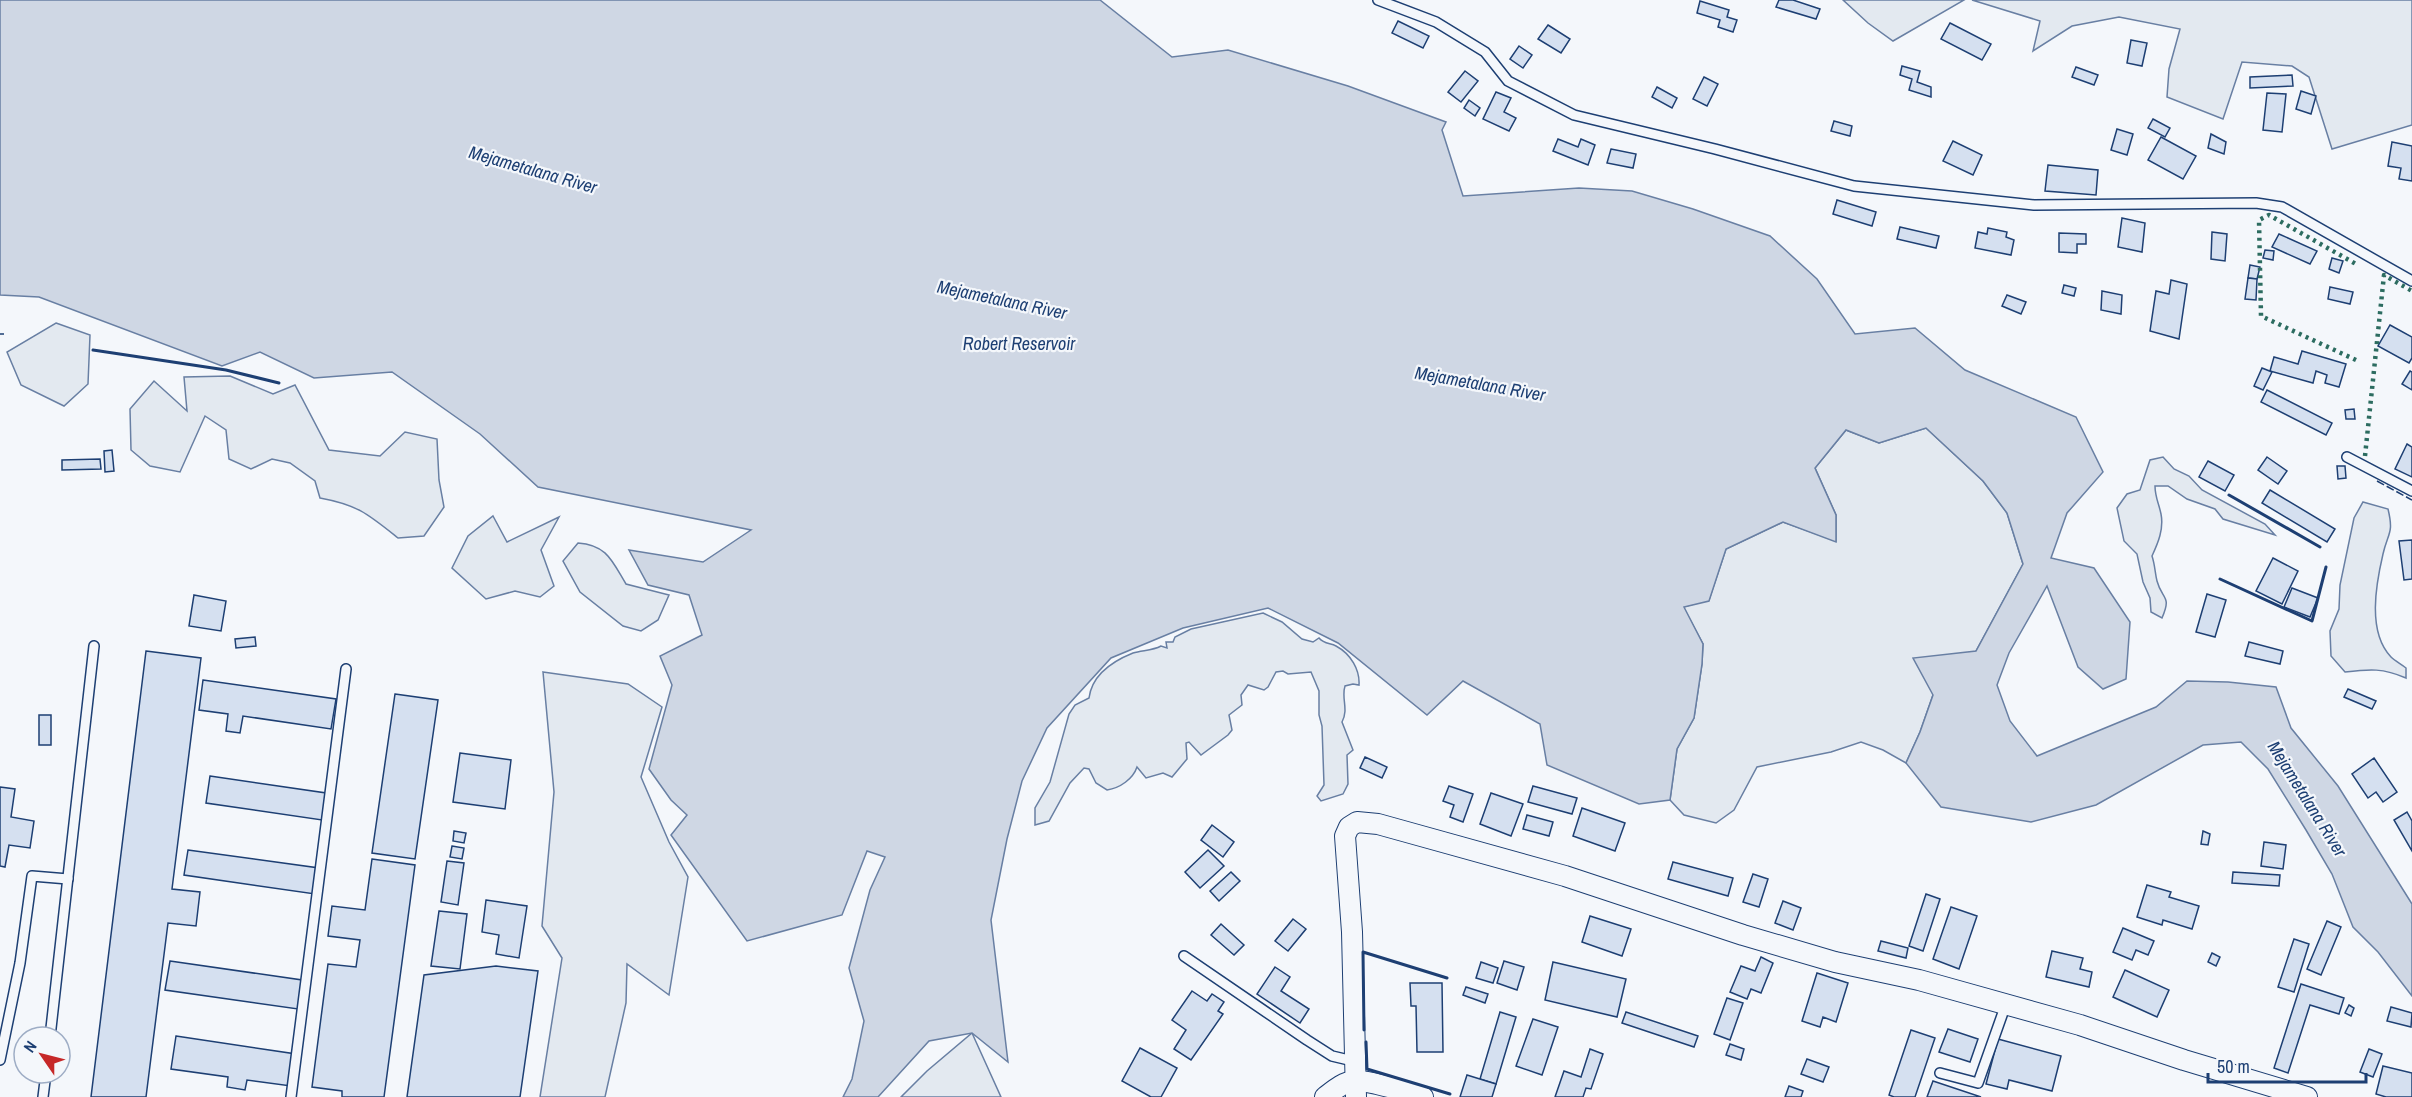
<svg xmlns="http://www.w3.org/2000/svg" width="2412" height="1097" font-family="'Archivo Narrow',sans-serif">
<rect width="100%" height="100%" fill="#f4f7fb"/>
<g fill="#e3e9f0" stroke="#687fa3" stroke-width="1.5">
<polygon points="1843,0 1964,0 1893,41 1868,23"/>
<polygon points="1972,0 2412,0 2412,125 2332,149 2309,77 2292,66 2242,62 2223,119 2167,97 2169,69 2180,29 2119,17 2072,26 2033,51 2040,21"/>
<polygon points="56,323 90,335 88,384 64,406 21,385 7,352"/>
<path d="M230,376l43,18 22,-9 34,65 51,6 25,-24 32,7 2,41 5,27 -20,29 -26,2c-30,-24 -40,-33 -78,-40l-5,-17 -25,-18 -18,-4 -21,10 -22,-10 -3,-29 -21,-14 -25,56 -30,-6 -19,-16 -1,-41 24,-28 33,30 -3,-34z"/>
<polygon points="1926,428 1983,481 2007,513 2023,564 1976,651 1933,695 1920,732 1906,763 1883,750 1861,742 1831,752 1757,767 1734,810 1716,823 1684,815 1670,800 1677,749 1694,718 1702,664 1703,644 1683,607 1709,600 1726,549 1783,522 1836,541 1836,515 1815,468 1846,430 1879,443"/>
<path d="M2163,457l11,12 15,7 13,14 63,34 10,11 -52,-16 -8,-10 -28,-10 -19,-13h-13c0,11 4,18 6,28 3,15 -3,29 -9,42 3,9 3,17 5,25 5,19 15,14 5,37l-11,-6 -1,-14 -7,-16 -6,-28 -13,-13 -7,-33 10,-14 13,-4 10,-30z"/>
<path d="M2363,502l25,7c6,25 0,23 -5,45 -7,30 -16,78 8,103 4,4 10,7 15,11v10c-23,-10 -36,-9 -61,-6l-14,-16 -1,-25 9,-22 1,-24 14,-67z"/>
<polygon points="493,516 507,542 559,517 541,550 554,586 540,597 515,591 486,599 452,568 468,536"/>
<path d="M578,543c29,2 34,18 48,41l43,11 -11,25 -17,11 -18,-5 -43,-34 -17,-31z"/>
<path d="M1263,613l19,9 20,17 11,3 6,-4c5,6 11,5 17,8 15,8 24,24 23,39l-6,-1 -8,2c-4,12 4,23 -3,36l11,28 -6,5 1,29 -5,10 -22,7 -4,-5 7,-11 -2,-59 -3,-11v-24l-8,-19 -23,2 -5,-3 -7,1 -8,15 -4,3 -16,-5 -7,10 1,10 -13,10 3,15 -4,5 -27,20 -12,-13 -3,1 1,16 -15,18 -9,-4 -17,5 -9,-11c-4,12 -17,21 -30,23l-11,-7 -7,-14 -5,-1 -14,15 -21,38 -14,4v-17l15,-26 19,-68 6,-9 14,-7c3,-23 24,-37 44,-45 9,-3 19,-2 28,-7l6,2 -1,-6h7l2,-5 16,-8z"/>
<polygon points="543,672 628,684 662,707 641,777 669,842 688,877 669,995 627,964 626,1003 605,1097 540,1097 562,958 542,926 554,792"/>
<polygon points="972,1033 1001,1097 901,1097 927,1071"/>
</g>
<polygon fill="#cfd7e4" stroke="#687fa3" stroke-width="1.5" points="0,0 1100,0 1172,57 1228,50 1348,86 1446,122 1442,130 1463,196 1579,188 1632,191 1693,209 1770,236 1817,279 1855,334 1915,328 1965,370 2076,417 2103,472 2067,513 2051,558 2094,568 2130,622 2126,679 2103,689 2078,667 2047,586 2009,653 1997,685 2010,721 2037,756 2156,707 2187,681 2228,682 2276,687 2291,728 2338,786 2412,904 2412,996 2378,952 2353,927 2332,874 2306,830 2268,769 2241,742 2203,745 2096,805 2031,822 1941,807 1906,763 1920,732 1933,695 1913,658 1976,651 2023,564 2007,513 1983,481 1926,428 1879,443 1846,430 1815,468 1836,515 1836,542 1783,522 1726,549 1709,601 1684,607 1703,644 1702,664 1694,718 1677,749 1670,800 1639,804 1547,765 1540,724 1463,681 1427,715 1338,643 1268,608 1183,628 1111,658 1047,728 1022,781 1007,839 991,920 1008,1062 972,1033 929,1041 878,1097 843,1097 852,1079 864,1021 849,968 870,890 885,857 867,851 842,915 747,941 671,835 687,815 671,800 649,769 672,685 660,656 702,635 689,595 648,585 629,550 703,562 751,530 538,487 480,434 392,372 314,378 260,352 222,366 39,297 0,295"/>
<g fill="#d5e0f0" stroke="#1d3f73" stroke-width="1.5">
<polygon points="1779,0 1793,0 1820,9 1816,19 1776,7"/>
<polygon points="1700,1 1729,10 1727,17 1737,20 1733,32 1718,27 1720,20 1697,13"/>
<polygon points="1398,21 1429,36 1423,48 1392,33"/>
<polygon points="1950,23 1991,44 1982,60 1941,39"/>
<polygon points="1548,25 1570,39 1561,53 1538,39"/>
<polygon points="2131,40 2147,43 2142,66 2127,63"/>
<polygon points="1519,46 1532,55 1523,68 1510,59"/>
<polygon points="1902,66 1920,71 1917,82 1931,87 1931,97 1909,90 1912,79 1900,75"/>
<polygon points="2076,67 2098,75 2094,85 2072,77"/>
<polygon points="1465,71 1478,81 1461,102 1448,92"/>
<polygon points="2292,75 2293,86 2250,88 2250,77"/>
<polygon points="1704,77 1718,84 1707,106 1693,99"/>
<polygon points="1657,87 1677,98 1672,108 1652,97"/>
<polygon points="2301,91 2316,96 2311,114 2296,109"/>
<polygon points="1496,92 1511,98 1504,112 1516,118 1509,131 1483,119"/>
<polygon points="2267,93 2286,94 2282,132 2263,130"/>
<polygon points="1469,100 1480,108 1475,116 1464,108"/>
<polygon points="2153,119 2170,128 2165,137 2148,128"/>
<polygon points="1834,121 1852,126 1850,136 1831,131"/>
<polygon points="2117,129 2133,134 2127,155 2111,150"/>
<polygon points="2211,134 2226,142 2224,154 2208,148"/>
<polygon points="2161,137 2196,156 2183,179 2148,160"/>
<polygon points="1558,139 1578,147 1581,139 1595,145 1588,165 1553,151"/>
<polygon points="1953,141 1982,155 1973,175 1943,161"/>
<polygon points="2392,142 2412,146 2412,181 2399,179 2401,168 2388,166"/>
<polygon points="1611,149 1636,154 1633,168 1607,163"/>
<polygon points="2048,165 2098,170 2096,195 2045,191"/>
<polygon points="1837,200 1876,212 1872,226 1833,214"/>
<polygon points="2122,218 2145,223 2142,252 2118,247"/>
<polygon points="1900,227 1939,236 1936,248 1897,239"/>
<polygon points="1988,228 2007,232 2006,237 2014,240 2011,255 1975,248 1978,232 1987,234"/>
<polygon points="2212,232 2227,234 2225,261 2211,259"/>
<polygon points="2059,233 2086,234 2086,244 2077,244 2077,253 2059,252"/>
<polygon points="2279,234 2317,251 2310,264 2272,247"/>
<polygon points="2265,250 2274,251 2273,260 2263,258"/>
<polygon points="2332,258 2343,261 2339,273 2329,269"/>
<polygon points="2250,265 2260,267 2257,279 2248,278"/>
<polygon points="2248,278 2257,279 2256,300 2245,299"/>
<polygon points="2171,280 2187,284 2179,339 2150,331 2156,291 2169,294"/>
<polygon points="2064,285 2076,288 2074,296 2062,293"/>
<polygon points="2330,287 2353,292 2350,304 2328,299"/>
<polygon points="2102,291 2122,295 2121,314 2101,310"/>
<polygon points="2007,295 2026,302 2021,314 2002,306"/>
<polygon points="2390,325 2412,337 2412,358 2409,363 2378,346"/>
<polygon points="2302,351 2346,364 2339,387 2325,383 2327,375 2316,371 2313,383 2270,371 2274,357 2298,364"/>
<polygon points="2262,368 2272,372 2263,390 2254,386"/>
<polygon points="2410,371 2412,372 2412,390 2402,384"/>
<polygon points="2267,390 2332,423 2326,435 2261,402"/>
<polygon points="2354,409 2355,419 2346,419 2345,410"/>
<polygon points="2407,444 2412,447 2412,477 2395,469"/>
<polygon points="112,450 114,471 105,472 104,451"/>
<polygon points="2267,457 2287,471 2278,484 2258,470"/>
<polygon points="100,459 101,469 62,470 62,460"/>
<polygon points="2208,461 2234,475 2225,491 2199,477"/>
<polygon points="2337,466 2345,466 2346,478 2338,479"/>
<polygon points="2270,490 2335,529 2327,542 2262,503"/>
<polygon points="2412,540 2412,579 2404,580 2399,541"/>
<polygon points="2273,558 2298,571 2282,604 2256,591"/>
<polygon points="2292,588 2318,598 2310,617 2284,607"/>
<polygon points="2207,594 2226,600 2215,637 2196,632"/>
<polygon points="194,595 226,601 221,631 189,626"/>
<polygon points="255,637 256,646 236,648 235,639"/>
<polygon points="2249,642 2283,651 2280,664 2245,656"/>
<polygon points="146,651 201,658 172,889 200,892 196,926 168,923 146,1097 91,1097"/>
<polygon points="203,680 336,699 331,729 243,716 240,733 226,731 228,714 199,710"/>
<polygon points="2348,689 2376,701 2372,709 2344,697"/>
<polygon points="395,694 438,700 415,859 372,853"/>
<rect x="39" y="715" width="12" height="30"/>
<polygon points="460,753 511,760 505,809 453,802"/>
<polygon points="1365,757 1387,767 1382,778 1360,768"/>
<polygon points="2374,758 2397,792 2383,802 2376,792 2368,798 2352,774"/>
<polygon points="210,776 326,793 322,820 206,803"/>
<polygon points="1449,786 1473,794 1463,822 1450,817 1454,805 1443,801"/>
<polygon points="1533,786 1577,798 1572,814 1528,802"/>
<polygon points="0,787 15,789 11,817 34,821 30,848 9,845 5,867 0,866"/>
<polygon points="1491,793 1523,804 1511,836 1480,824"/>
<polygon points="1582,808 1625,823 1615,851 1573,836"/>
<polygon points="2407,812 2412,821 2412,851 2394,820"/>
<polygon points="1527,815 1553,822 1549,836 1523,829"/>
<polygon points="1212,825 1234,842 1223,857 1201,840"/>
<polygon points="454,831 466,833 464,843 453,841"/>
<polygon points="2203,831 2210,834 2208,845 2201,844"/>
<polygon points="2264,842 2286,845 2283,869 2261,866"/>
<polygon points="452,846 464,848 462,859 450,857"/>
<polygon points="188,850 319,868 315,894 184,875"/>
<polygon points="1208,850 1224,866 1200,888 1185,872"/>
<polygon points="372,859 415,865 384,1097 342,1097 342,1091 312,1087 328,964 356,967 360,940 328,936 332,906 365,910"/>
<polygon points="447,861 464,863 458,905 441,902"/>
<polygon points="1673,862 1733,878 1728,896 1668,879"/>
<polygon points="1231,872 1240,881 1219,901 1210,891"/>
<polygon points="2233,872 2280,875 2279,886 2232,883"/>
<polygon points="1753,874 1768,879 1759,907 1743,902"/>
<polygon points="2147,885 2171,892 2169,897 2199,906 2192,929 2163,920 2162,925 2137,917"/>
<polygon points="1926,894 1940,899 1923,951 1909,946"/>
<polygon points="486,900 527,906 519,958 496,954 499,935 482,932"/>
<polygon points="1783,901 1801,908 1793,930 1775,923"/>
<polygon points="1951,907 1977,916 1959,969 1933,959"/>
<polygon points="439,911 467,914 460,969 431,966"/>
<polygon points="1590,916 1631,929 1622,956 1582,942"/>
<polygon points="1293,919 1306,929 1288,951 1275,941"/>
<polygon points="2327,921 2341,927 2321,975 2307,969"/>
<polygon points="1221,924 1244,945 1234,955 1211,935"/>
<polygon points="2123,928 2154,941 2148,955 2136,950 2132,960 2113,952"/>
<polygon points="2294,939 2309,944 2294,992 2278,987"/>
<polygon points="1881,941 1908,948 1906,958 1878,951"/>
<polygon points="2052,951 2083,958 2080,969 2092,972 2089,987 2046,977"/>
<polygon points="2212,953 2220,957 2216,966 2208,962"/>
<polygon points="1761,957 1773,963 1761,993 1751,989 1747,999 1730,992 1741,966 1755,971"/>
<polygon points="170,961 302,980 298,1009 165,990"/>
<polygon points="1504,961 1524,967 1517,990 1497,983"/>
<polygon points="1481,962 1498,968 1493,983 1476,978"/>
<polygon points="1553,962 1626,979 1617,1017 1545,1000"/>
<polygon points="496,966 538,971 520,1097 407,1097 424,975"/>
<polygon points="1275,967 1290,977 1281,991 1309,1009 1300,1023 1257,994"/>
<polygon points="2125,970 2169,990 2157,1017 2113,997"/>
<polygon points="1817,973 1848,983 1836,1022 1823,1017 1820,1027 1802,1021"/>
<polygon points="1410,983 1442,983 1443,1052 1417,1052 1416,1006 1411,1006"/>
<polygon points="2301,984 2344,998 2339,1014 2310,1005 2288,1073 2274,1068"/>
<polygon points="1466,987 1488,994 1485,1003 1463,995"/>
<polygon points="1192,991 1207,1001 1212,994 1224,1002 1218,1011 1223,1014 1191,1060 1174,1049 1186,1030 1172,1020"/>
<polygon points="1727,998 1743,1003 1730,1040 1714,1034"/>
<polygon points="2349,1005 2354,1008 2351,1016 2345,1013"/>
<polygon points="2391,1007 2412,1013 2411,1027 2387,1021"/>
<polygon points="1500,1012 1516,1017 1496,1084 1480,1079"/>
<polygon points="1626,1012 1698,1036 1694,1047 1622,1023"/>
<polygon points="1533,1019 1558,1027 1542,1075 1516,1066"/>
<polygon points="1948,1029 1978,1039 1970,1062 1939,1052"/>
<polygon points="1911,1030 1935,1038 1915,1097 1894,1097 1889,1095"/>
<polygon points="176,1036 296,1054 291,1086 247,1080 245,1090 227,1087 228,1077 171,1069"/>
<polygon points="1998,1039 2061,1056 2052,1091 2009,1080 2007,1089 1986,1084"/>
<polygon points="1730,1044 1744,1049 1741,1060 1726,1055"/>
<polygon points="1140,1048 1177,1068 1161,1097 1151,1097 1122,1081"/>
<polygon points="1590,1049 1603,1054 1591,1089 1586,1088 1583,1097 1555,1097 1564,1071 1581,1077"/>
<polygon points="2369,1049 2382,1054 2373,1077 2360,1072"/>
<polygon points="1807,1059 1829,1067 1823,1082 1801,1074"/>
<polygon points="2383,1066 2412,1073 2412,1097 2386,1097 2376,1094"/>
<polygon points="1467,1075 1496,1084 1492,1097 1460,1097"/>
<polygon points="1933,1081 1981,1097 1927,1097"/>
<polygon points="1789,1086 1803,1091 1801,1097 1785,1097"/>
</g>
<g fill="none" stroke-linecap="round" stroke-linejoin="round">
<defs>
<g id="lane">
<polyline points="1378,0 1436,22 1485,52 1508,81 1574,115 1715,149 1854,186 2034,205 2256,203 2282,207 2412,281"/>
<polyline points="2347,457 2412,491"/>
<polyline points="1184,956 1307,1040 1332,1056 1353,1061"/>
<polyline points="50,1037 94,646"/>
<polyline points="0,1060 20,963 32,876 68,879"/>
<polyline points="1940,1073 1978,1083 2006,1004"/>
<polyline points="43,1097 46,1073"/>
<polyline points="291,1097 346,669"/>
</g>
<g id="street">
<path d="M1325,1097c8,-6 18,-15 29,-16 17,-1 52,11 69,16"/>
<polyline points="1356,1097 1352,932 1345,836 1349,827 1357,822 1378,824 1565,876 1743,935 1835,962 1919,980 2080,1025 2184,1060 2307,1097"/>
</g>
</defs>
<use href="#lane" stroke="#1d3f73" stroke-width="12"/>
<use href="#street" stroke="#1d3f73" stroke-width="22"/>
<use href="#lane" stroke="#f4f7fb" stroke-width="9"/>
<use href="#street" stroke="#f4f7fb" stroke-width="20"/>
<g stroke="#2c6c60" stroke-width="4.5" stroke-dasharray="3 4.5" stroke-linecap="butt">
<polyline points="2356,360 2261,316 2259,220 2269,215 2356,264"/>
<polyline points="2365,456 2384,275 2412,291"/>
</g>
<g stroke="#1d3f73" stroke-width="1.5" stroke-dasharray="8 3" stroke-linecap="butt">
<polyline points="0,334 4,334"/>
<polyline points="2377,481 2412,500"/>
</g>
<g stroke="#1d3f73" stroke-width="3">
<polyline points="93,350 226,370 279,383"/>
<polyline points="2229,495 2320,547"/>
<polyline points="2220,579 2312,621 2326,567"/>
<polyline points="1364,1030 1363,952 1447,978"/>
<polyline points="1366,1042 1367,1069 1450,1094"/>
</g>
</g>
<g text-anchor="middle" stroke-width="4.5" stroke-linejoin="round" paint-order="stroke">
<g font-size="18" font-style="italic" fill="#1d3f73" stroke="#f4f7fb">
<text transform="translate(533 170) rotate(16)" y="6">Mejametalana River</text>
<text transform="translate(1002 300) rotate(12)" y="6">Mejametalana River</text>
<text x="1019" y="350">Robert Reservoir</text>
<text transform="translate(1480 384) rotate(10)" y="6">Mejametalana River</text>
<text transform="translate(2307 799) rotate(58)" y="6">Mejametalana River</text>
</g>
</g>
<g transform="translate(42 1055) rotate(305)"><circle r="28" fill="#f4f7fb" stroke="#9eadc5" stroke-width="1.5"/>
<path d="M0-4.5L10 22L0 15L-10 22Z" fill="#c62828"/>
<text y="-9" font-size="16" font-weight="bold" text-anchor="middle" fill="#1d3f73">N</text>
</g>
<path d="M2208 1073v9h158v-9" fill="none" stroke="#1d3f73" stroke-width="3"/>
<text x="2217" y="1073" font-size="18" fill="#1d3f73" stroke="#f4f7fb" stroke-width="4.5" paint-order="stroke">50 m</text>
</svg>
